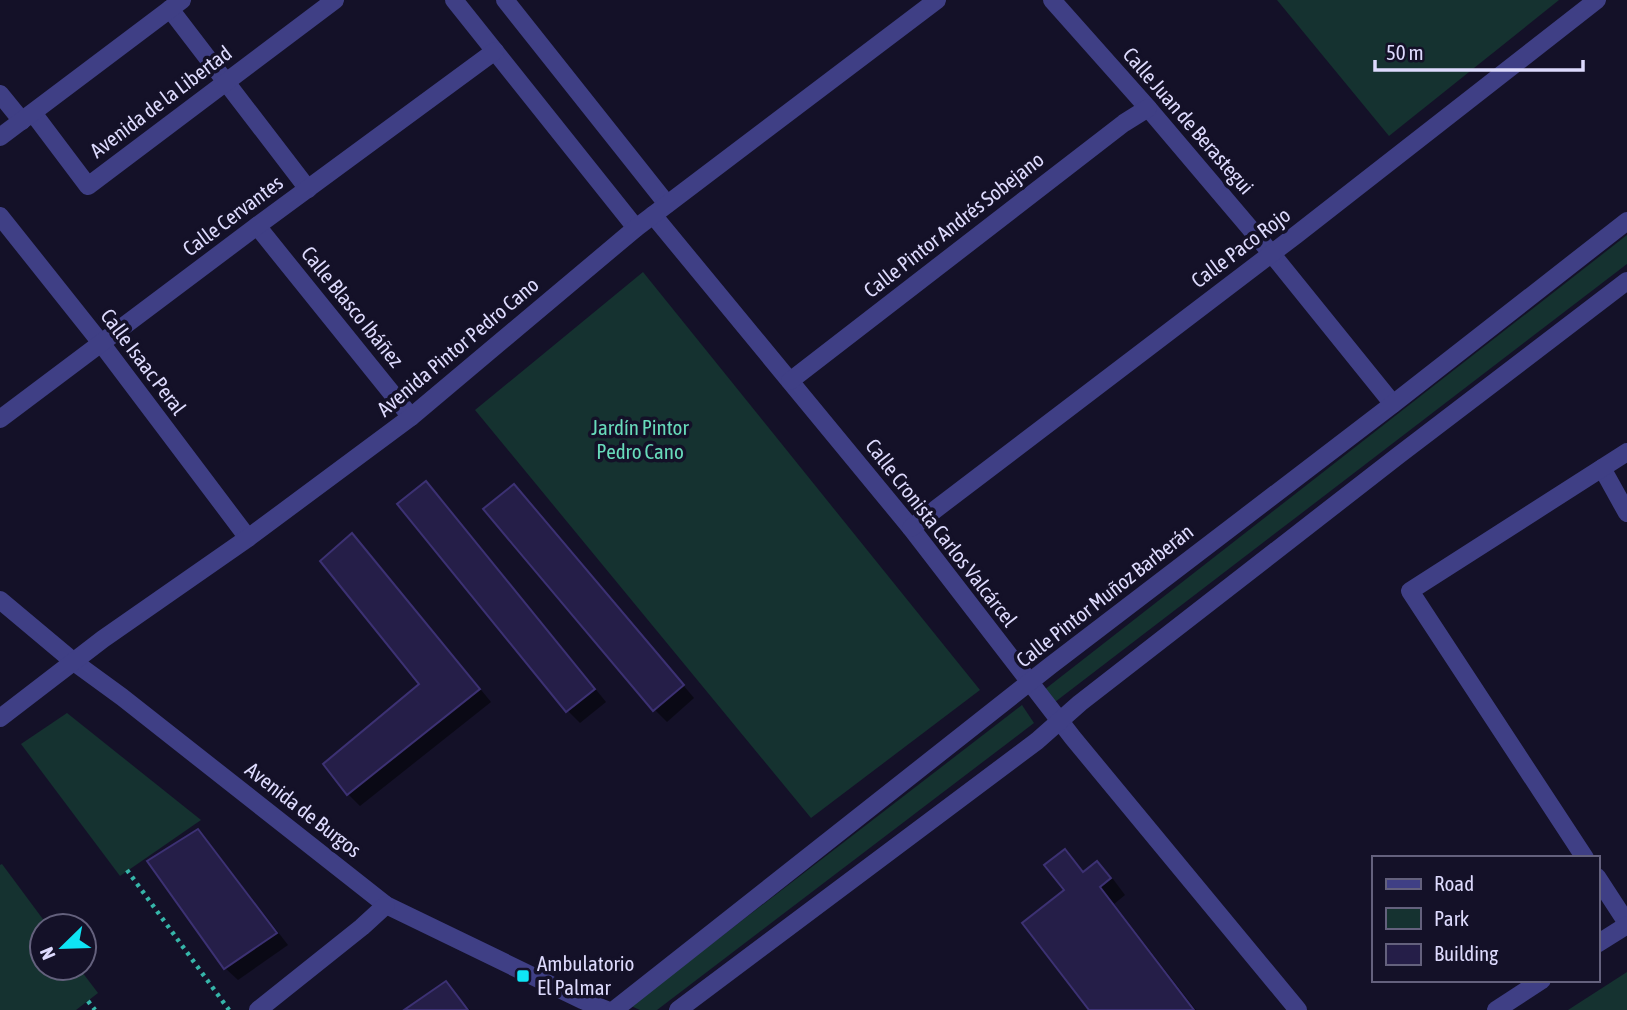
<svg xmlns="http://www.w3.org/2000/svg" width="1627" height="1010" font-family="'Asap Condensed',sans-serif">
<rect width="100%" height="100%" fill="#141128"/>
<g fill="#153230">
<polygon points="1277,0 1559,0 1389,136"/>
<polygon points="1627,235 1627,264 1055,702 1044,690"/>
<polygon points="643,272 980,690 811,818 475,410"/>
<polygon points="1022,705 1034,723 657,1010 640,1010 631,1006"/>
<polygon points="67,713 201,820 120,876 21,744"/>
<polygon points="2,864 48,926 42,926 42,968 79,968 98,993 76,1010 0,1010 0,865"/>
<polygon points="1627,972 1627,1010 1568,1010"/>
</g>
<g fill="#0007">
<polygon points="425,483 438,495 606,702 580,723 568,711 400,504"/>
<polygon points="526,498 694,698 667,722 655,710 486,510"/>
<polygon points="364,548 491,702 360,806 348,794 325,765 422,684"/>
<polygon points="197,831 209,843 288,945 238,980 225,968"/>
<polygon points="1065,851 1085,873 1097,863 1113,879 1125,895 1114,904 1196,1010 1091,1010 1066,891"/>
<polygon points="446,983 470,1010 407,1010"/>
</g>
<g fill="#251e48" stroke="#3c3173" stroke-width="2">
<polygon points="426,481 595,689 566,712 397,504"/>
<polygon points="514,484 684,685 653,711 483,509"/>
<polygon points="352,533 480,689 347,795 323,764 419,684 320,561"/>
<polygon points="198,829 277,933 224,969 147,861"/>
<polygon points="1065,849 1083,872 1097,861 1111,878 1100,887 1194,1010 1089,1010 1022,923 1064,890 1044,865"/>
<polygon points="446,981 468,1010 404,1010"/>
</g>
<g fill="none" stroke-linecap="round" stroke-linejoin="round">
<g stroke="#36b6aa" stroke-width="4.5" stroke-dasharray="3.5 5" stroke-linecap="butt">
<polyline points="127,870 229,1010"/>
<polyline points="88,1001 95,1010"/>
</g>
<g stroke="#3f3f85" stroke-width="18">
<polyline points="454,0 636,228"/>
<polyline points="505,0 667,204"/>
<polyline points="1052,0 1148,108 1271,253 1393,404"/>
<polyline points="170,9 308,189"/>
<polyline points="0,94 22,121"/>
<polyline points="33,113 88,186 335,0"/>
<polyline points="0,137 182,0"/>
<polyline points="653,215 911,528 1073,738 1298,1010"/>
<polyline points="0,216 101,343 248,538"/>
<polyline points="257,226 411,417"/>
<polyline points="790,381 1124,123 1148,108"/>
<polyline points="0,419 257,226 495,51"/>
<polyline points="1602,468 1627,513"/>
<polyline points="911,528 1296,235 1597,0"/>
<polyline points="0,600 74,662 122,697 386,905 582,1000 607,1010"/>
<polyline points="0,718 103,639 248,538 411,417 636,228 937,0"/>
<polyline points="1585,858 1410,591 1627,452"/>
<polyline points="1597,877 1627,923"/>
<polyline points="1597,944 1627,925"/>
<polyline points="258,1010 362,927 386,905"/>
<polyline points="614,1010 1050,666 1393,404 1627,221"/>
<polyline points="678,1010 1037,741 1080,703 1399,455 1627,281"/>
<polyline points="1496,1010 1542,980"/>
</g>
</g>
<rect fill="#0fe5f5" stroke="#141128" stroke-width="2.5" x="516" y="969" width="14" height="14" rx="3.5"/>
<g text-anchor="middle" stroke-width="7" stroke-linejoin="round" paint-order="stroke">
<g font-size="21" fill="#dddafd" stroke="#141128">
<text transform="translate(161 102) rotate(-37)" y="7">Avenida de la Libertad</text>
<text transform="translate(1188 121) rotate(49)" y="7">Calle Juan de Berastegui</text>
<text transform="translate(233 216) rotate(-37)" y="7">Calle Cervantes</text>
<text transform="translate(954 225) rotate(-38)" y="7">Calle Pintor Andrés Sobejano</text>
<text transform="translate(1241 248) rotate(-37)" y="7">Calle Paco Rojo</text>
<text transform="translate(352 307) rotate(51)" y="7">Calle Blasco Ibáñez</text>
<text transform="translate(458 347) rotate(-40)" y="7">Avenida Pintor Pedro Cano</text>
<text transform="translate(143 362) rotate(53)" y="7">Calle Isaac Peral</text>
<text transform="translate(941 533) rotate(52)" y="7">Calle Cronista Carlos Valcárcel</text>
<text transform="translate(1105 596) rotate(-38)" y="7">Calle Pintor Muñoz Barberán</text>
<text transform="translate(303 810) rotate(38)" y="7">Avenida de Burgos</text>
</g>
<g font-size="21" fill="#68dbbb" stroke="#141128">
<text x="640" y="435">Jardín Pintor<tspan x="640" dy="24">Pedro Cano</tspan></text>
</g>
<g font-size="21" fill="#dddafd" stroke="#141128" text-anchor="start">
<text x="537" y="971">Ambulatorio<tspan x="537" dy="24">El Palmar</tspan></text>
</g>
</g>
<rect x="1372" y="856" width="228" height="126" fill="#141128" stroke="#64617d" stroke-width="2"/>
<rect x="1386" y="879" width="35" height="10" fill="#3f3f85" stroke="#64617d" stroke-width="2"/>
<text x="1434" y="891" font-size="21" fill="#dddafd">Road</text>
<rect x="1386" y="908" width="35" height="21" fill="#153230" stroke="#64617d" stroke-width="2"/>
<text x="1434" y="926" font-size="21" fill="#dddafd">Park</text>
<rect x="1386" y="944" width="35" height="21" fill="#251e48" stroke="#64617d" stroke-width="2"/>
<text x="1434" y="961" font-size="21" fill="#dddafd">Building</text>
<g transform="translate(63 947) rotate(247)"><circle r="33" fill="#141128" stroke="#64617d" stroke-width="2"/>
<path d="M0-5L12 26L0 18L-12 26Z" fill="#0fe5f5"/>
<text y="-10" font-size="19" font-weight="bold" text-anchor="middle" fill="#dddafd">N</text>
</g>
<path d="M1375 60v10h208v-10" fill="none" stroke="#dddafd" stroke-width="3.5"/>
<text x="1386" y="60" font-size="21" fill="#dddafd" stroke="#141128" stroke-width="5" paint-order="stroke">50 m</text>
</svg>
